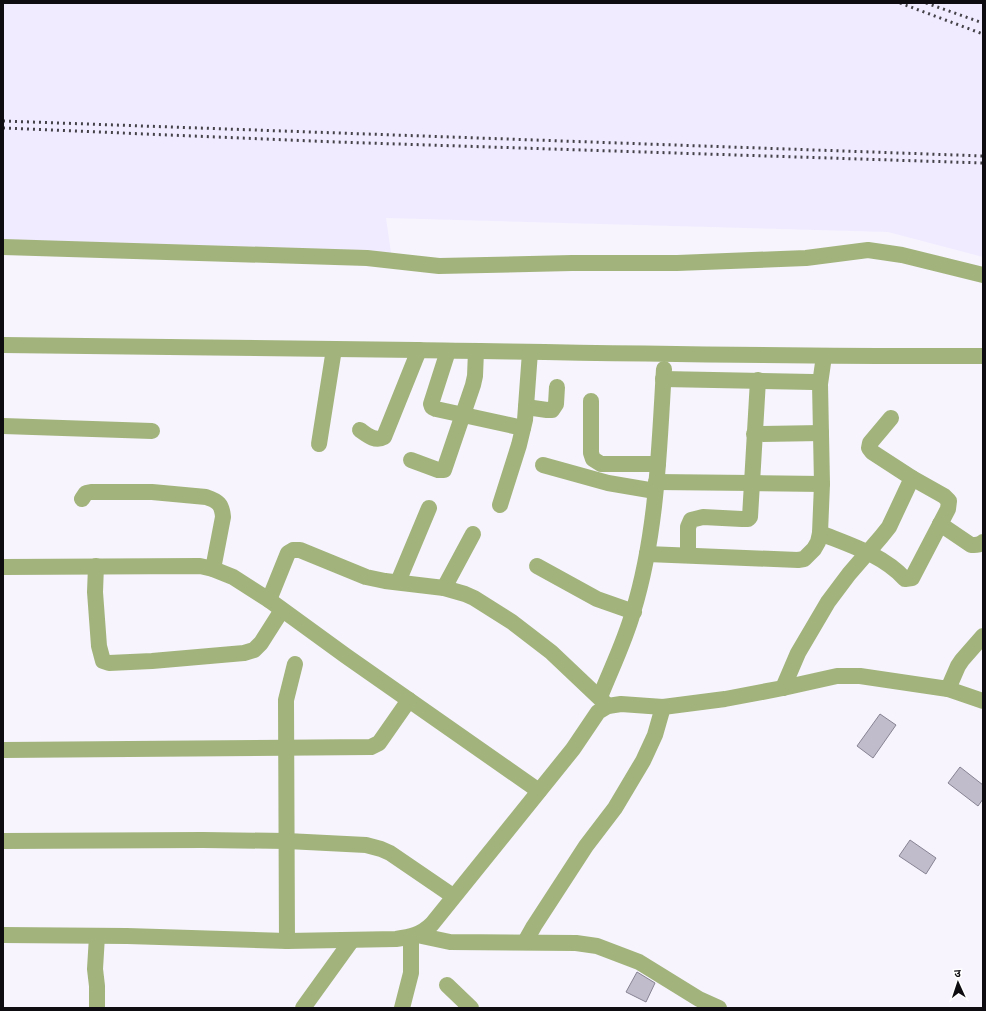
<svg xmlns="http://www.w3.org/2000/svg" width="986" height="1011" font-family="Overpass,'Noto Sans Devanagari',sans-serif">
<rect width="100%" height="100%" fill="#f7f4fe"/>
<polygon fill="#f1ebff" points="3,3 983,3 983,257 888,232 386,218 393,266 3,254"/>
<g fill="#c0bccc" stroke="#888393">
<polygon points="880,714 896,725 873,758 857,746"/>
<polygon points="960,767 983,785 983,799 978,806 948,783"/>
<polygon points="910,840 936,858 926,874 899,856"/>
<polygon points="637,972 655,983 646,1002 626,992"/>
</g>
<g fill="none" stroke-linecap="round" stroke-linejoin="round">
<g stroke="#a2b47c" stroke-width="16">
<polyline points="3,247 367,258 439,266 572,263 677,263 806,258 868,250 902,255 983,275"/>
<path d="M3,345c138,2 276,3 414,5 188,3 377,7 566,6"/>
<polyline points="448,351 431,404 432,407 436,409 523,428"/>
<polyline points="820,384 824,356"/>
<polyline points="591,401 591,453 593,459 601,464 658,464"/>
<polyline points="526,407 547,410 552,410 556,404 557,387"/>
<polyline points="3,426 152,431"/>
<path d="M360,430c7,5 15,12 24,7l35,-87"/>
<polyline points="754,434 821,433"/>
<polyline points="319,444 334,349"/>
<polyline points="411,460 438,470 444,470 473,385 475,376 476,351"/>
<polyline points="543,465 608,483 655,491"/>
<polyline points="656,482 752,483 758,380"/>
<path d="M82,499l4,-6 5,-1h61l54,5c12,4 16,7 17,20l-10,52"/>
<polyline points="500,505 519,445 525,420 530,352"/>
<path d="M940,524l31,21c4,0 8,1 12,-3"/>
<path d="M820,533c30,12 63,22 85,46l7,-1 36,-69 1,-8 -5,-5 -32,-18"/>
<polyline points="647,554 798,560 804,559 814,549 818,542 820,533 822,484 820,384 813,382 663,379"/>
<polyline points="688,555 688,527 691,520 703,517 742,519 748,519 750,517 752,483 822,484"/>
<polyline points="96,566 95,592 99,646 103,661 109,663 152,661 244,653 254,650 261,643 282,610"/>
<polyline points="537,566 597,599 634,612"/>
<polyline points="3,567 200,566 213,569 233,577 269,600 346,656 539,791"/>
<polyline points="398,582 429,508"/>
<polyline points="444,588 473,534"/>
<polyline points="269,600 288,553 293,550 300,550 366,577 385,581 444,588 465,594 474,598 512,622 551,652 608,706"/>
<polyline points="783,688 798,653 828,602 849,574 881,537 889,527 912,478 872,452 869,448 870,443 891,418"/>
<polyline points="948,689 958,666 962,660 983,636"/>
<path d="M600,697c11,-28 25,-56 33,-85 24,-78 26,-162 31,-243"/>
<polyline points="3,750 371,747 379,743 409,700"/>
<polyline points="3,841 203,840 287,841 366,845 381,849 390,853 453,896"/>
<path d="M3,935l124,1 160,5 109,-2c14,-2 25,-4 36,-15l141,-175 25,-37 10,-6 13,-2 42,3 62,-8 58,-11 54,-12h23l88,13 35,12"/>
<polyline points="417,935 450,942 576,943 597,946 639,962 699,999 719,1008"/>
<polyline points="287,941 286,700 295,664"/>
<polyline points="525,942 534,926 586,846 615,808 643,761 655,735 663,707"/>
<polyline points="447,985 471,1008"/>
<polyline points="97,1008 97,986 95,969 97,936"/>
<polyline points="303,1008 352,940"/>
<polyline points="402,1008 411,973 411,937"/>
</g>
<g stroke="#444248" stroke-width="3" stroke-dasharray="2 4" stroke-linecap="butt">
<polyline points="900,3 983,34"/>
<polyline points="926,3 983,23"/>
<polyline points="3,121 983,156"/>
<polyline points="3,128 336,142 983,163"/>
</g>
</g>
<rect width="986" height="1011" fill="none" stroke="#0e0c11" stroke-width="8"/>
<g transform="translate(958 983) rotate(357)" stroke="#ffffff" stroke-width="3" paint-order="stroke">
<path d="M0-3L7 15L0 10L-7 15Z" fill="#0e0c11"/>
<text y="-6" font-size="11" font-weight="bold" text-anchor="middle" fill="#0e0c11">उ</text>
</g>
</svg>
